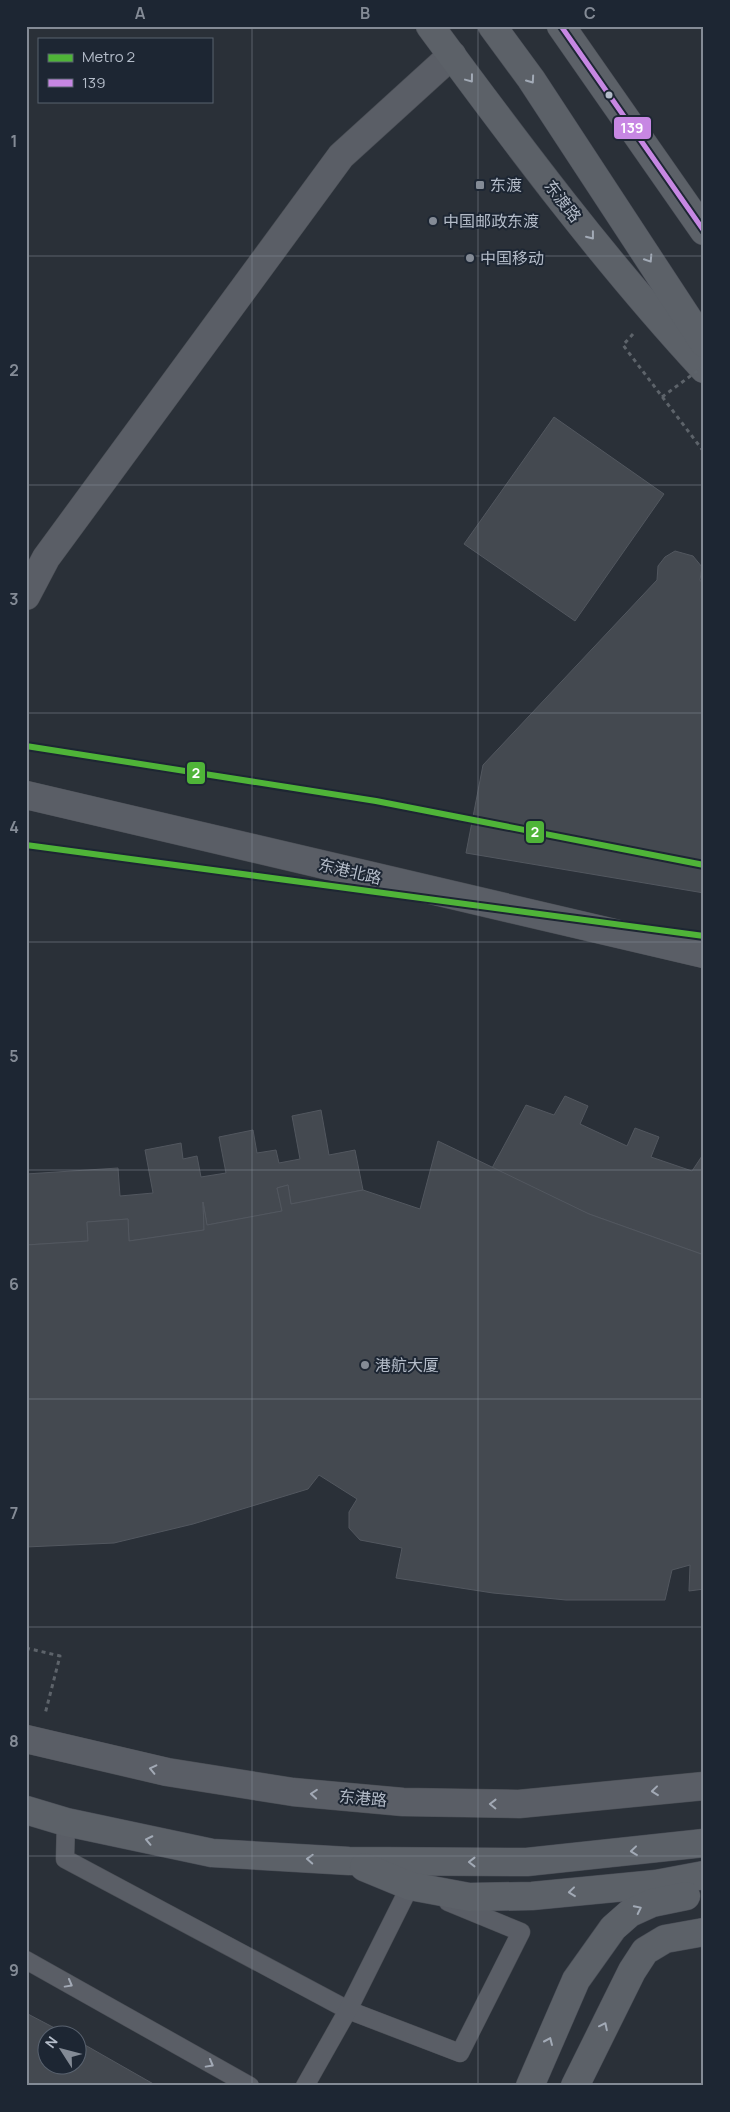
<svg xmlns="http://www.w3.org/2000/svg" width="730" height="2112" font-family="Manrope,'Noto Sans SC',sans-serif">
<rect width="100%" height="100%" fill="#2a3038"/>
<g fill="#444950" stroke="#52575f">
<polygon points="554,417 664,494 575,621 464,544"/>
<polygon points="675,551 693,556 702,567 700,580 704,586 704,893 466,853 483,765 657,580 658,566 665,557"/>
<polygon points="565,1096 588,1106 580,1124 627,1146 635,1128 659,1137 651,1157 692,1171 704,1153 704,1255 589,1214 492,1168 526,1105 554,1115"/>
<polygon points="321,1110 329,1155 355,1150 363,1190 291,1204 288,1185 277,1188 282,1211 207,1225 203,1202 204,1230 129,1241 128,1219 87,1222 88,1241 26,1245 26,1174 118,1168 120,1196 153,1193 145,1150 181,1143 183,1159 197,1156 201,1177 226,1173 219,1137 253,1130 257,1153 276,1150 279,1163 300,1159 292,1116"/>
<polygon points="438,1141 589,1214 704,1255 704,1589 689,1591 690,1565 672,1570 665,1600 566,1600 493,1593 396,1578 402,1548 360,1540 349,1528 349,1512 357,1499 319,1475 308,1489 193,1524 114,1543 26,1547 26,1245 88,1241 87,1222 128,1219 129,1241 204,1230 203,1202 207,1225 282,1211 277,1188 288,1185 291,1204 363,1190 420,1209"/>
<polygon points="26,2013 66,2034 48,2034 48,2064 78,2064 78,2041 157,2086 26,2086"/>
</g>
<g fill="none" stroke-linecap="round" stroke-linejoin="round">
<defs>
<g id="service">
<polyline points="66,1822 65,1859 348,2010 460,2053 521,1932 448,1902"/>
<polyline points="26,1960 250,2086"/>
<polyline points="305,2086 348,2010 410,1886 419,1890"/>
</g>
<g id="minor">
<polyline points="26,596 46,558 341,156 452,55"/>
<polyline points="26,795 704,954"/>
</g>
<polyline id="tertiary" points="26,1739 167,1772 293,1792 403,1802 519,1804 704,1786"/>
<g id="primary">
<path d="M430,26c87,118 175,236 274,343"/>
<polyline points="492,26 531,79 704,343"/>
<polyline points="561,26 704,231"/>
<polyline points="26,1810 66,1822 212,1853 349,1861 527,1862 704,1843"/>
<polyline points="364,1867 410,1886 469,1897 532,1896 656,1884 704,1875"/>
<polyline points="530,2086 576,1980 613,1928 630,1913 652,1903 686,1896"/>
<polyline points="575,2086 632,1971 645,1951 665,1939 704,1932"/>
</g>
</defs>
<use href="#service" stroke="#484c53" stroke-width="19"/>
<use href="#minor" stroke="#484c53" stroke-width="29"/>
<use href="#tertiary" stroke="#484c53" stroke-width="29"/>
<use href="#primary" stroke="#484c55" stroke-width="29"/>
<g stroke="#5d636a" stroke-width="3" stroke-dasharray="4 4" stroke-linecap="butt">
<polyline points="633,334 623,345 704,452"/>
<polyline points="26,1648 60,1656 45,1714"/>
</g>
<use href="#service" stroke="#5a5e66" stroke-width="18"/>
<use href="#minor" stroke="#5a5e66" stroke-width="28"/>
<use href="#tertiary" stroke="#5a5e66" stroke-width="28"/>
<use href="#primary" stroke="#5c6168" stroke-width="28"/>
<polyline stroke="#5d636a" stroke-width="3" stroke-dasharray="4 4" stroke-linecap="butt" points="662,397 704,366"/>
<defs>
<polyline id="bus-1" points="561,26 704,231"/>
</defs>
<use href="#bus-1" stroke="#1d2633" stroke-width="9"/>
<use href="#bus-1" stroke="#c787e3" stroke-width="5"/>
<defs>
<g id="metro-1">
<polyline points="26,746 376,801 704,865"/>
<polyline points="26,845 704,936"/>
</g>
</defs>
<use href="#metro-1" stroke="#1d2633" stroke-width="10"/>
<use href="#metro-1" stroke="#4fb438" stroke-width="6"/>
</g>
<defs><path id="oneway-chevron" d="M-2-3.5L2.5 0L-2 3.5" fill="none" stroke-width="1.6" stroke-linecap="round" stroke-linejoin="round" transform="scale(1.25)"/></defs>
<g stroke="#a2aab6">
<use href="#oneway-chevron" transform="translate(470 79) rotate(53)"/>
<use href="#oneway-chevron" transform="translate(531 80) rotate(55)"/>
<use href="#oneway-chevron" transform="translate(591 236) rotate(52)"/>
<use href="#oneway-chevron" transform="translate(649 259) rotate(57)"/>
<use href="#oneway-chevron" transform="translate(149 1840) rotate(-168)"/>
<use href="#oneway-chevron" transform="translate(634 1851) rotate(174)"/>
<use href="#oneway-chevron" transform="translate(310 1859) rotate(-177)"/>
<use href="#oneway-chevron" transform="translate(472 1862) rotate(180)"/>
<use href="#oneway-chevron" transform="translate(572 1892) rotate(174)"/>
<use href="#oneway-chevron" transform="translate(638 1909) rotate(-26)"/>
<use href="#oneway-chevron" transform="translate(604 2026) rotate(-64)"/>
<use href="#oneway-chevron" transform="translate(549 2041) rotate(-66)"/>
</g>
<g stroke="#a2a9b5">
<use href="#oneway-chevron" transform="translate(153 1769) rotate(-167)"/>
<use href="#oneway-chevron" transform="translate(655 1791) rotate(174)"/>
<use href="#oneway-chevron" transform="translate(314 1794) rotate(-175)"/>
<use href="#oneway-chevron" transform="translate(493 1804) rotate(-179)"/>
<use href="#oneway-chevron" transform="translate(69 1984) rotate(29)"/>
<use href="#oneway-chevron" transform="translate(210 2064) rotate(29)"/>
</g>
<path fill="none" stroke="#848b96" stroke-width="1" stroke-opacity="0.55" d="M252,26v2060M478,26v2060M26,256h678M26,485h678M26,713h678M26,942h678M26,1170h678M26,1399h678M26,1627h678M26,1856h678"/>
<circle fill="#b4bcc9" stroke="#1d2633" stroke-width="2" cx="609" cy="95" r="4.5"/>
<g fill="#848b96" stroke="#1d2633" stroke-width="2">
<rect x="475" y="180" width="10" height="10" rx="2.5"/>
<circle cx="433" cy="221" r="5"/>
<circle cx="470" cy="258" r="5"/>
<circle cx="365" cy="1365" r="5"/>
</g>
<g text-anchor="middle" stroke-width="4" stroke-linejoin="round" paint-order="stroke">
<g font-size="16" fill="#b4bcc9" stroke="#1d2633" text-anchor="start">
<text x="490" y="191">东渡</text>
<text x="443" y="227">中国邮政东渡</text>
<text x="480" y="264">中国移动</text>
<text x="375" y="1371">港航大厦</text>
</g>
<g font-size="16" fill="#b4bcc9" stroke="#1d2633">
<text transform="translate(563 201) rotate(52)" y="6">东渡路</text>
<text transform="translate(350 871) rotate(13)" y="6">东港北路</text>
<text transform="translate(363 1798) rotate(5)" y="6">东港路</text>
</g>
</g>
<g stroke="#1d2633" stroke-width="2">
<rect x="613" y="116" width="39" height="24" rx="5" fill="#c787e3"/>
<rect x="186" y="761" width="20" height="24" rx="5" fill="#4fb438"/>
<rect x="525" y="820" width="20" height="24" rx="5" fill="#4fb438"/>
</g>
<g font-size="14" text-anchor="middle" font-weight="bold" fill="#fff">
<text x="632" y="133">139</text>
<text x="196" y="778">2</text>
<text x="535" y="837">2</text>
</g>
<rect width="730" height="2112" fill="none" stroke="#1d2633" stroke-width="55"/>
<rect x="38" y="38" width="175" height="65" fill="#1d2633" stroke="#59626f"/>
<rect x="48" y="54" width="25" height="8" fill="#4fb438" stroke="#59626f"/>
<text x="82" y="62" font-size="15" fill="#b4bcc9">Metro 2</text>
<rect x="48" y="79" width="25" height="8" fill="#c787e3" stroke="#59626f"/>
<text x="82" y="88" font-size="15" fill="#b4bcc9">139</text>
<g transform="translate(62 2050) rotate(306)"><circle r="24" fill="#1d2633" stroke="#59626f"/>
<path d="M0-4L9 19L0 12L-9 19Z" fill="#848b96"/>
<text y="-8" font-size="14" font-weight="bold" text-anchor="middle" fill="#b4bcc9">N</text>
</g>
<rect x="28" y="28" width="674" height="2056" fill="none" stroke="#848b96" stroke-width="2"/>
<g font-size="16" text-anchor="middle" font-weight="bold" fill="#848b96">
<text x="140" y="19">A</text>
<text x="365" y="19">B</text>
<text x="590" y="19">C</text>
<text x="14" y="147">1</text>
<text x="14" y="376">2</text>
<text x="14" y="605">3</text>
<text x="14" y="833">4</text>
<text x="14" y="1062">5</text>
<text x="14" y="1290">6</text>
<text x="14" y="1519">7</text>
<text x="14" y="1747">8</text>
<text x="14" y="1976">9</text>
</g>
</svg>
